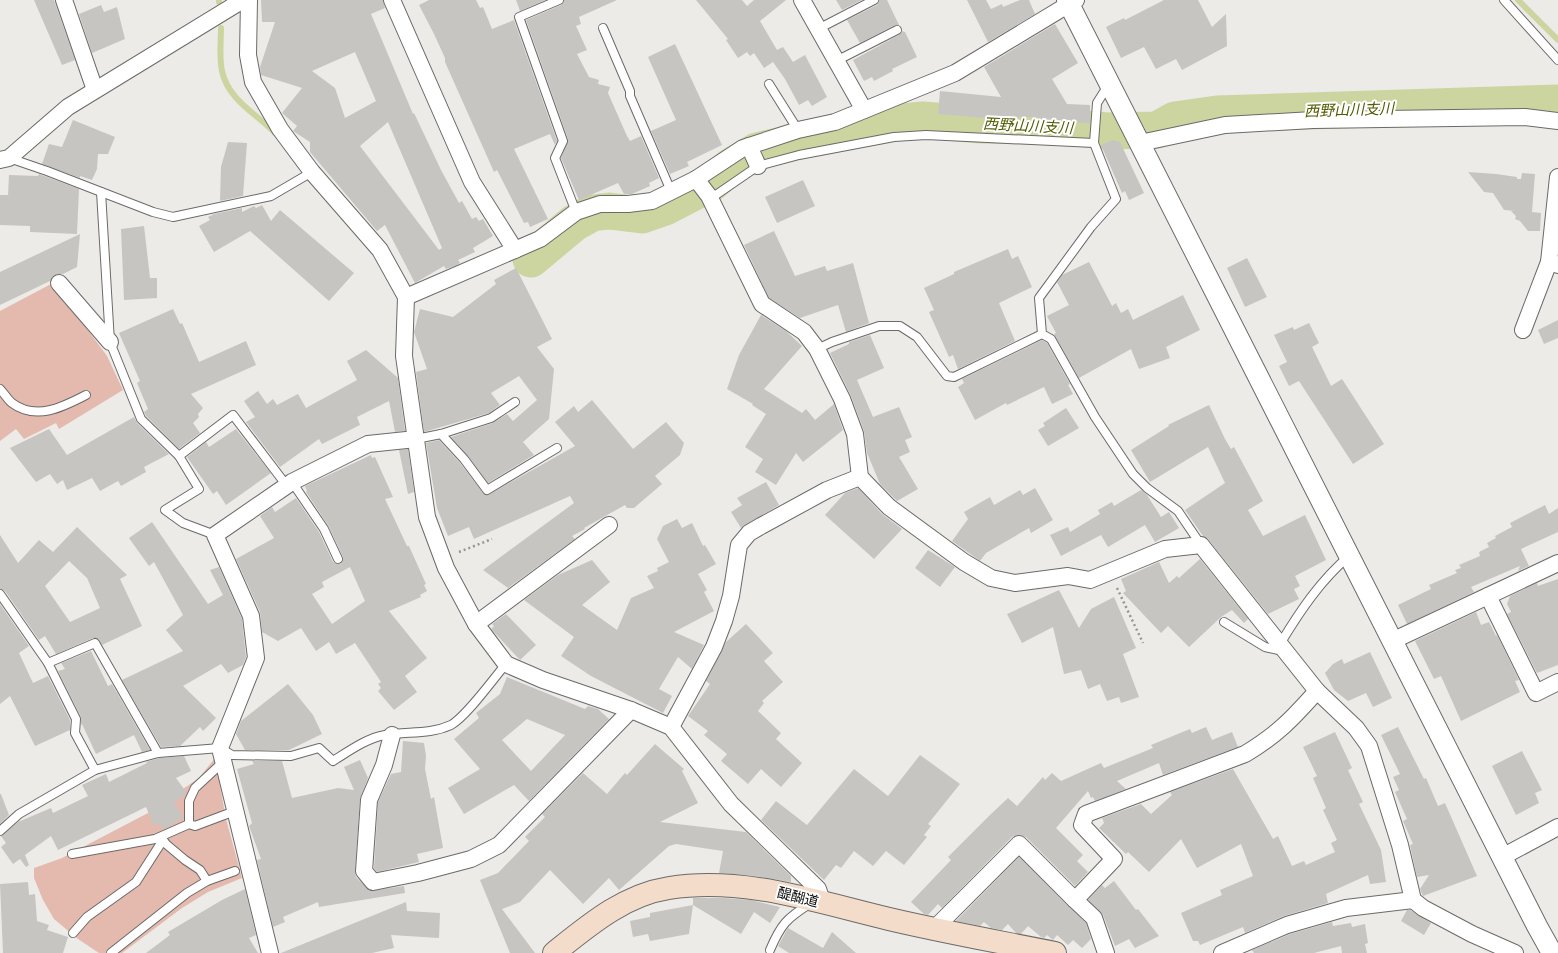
<svg xmlns="http://www.w3.org/2000/svg" width="1558" height="953" font-family="Bitter,'Noto Sans JP',serif">
<rect width="100%" height="100%" fill="#edebe8"/>
<g fill="#e3baad">
<polygon points="53,283 107,356 123,390 59,429 56,423 24,439 16,429 0,441 0,311"/>
<polygon points="215,758 226,819 242,878 208,892 182,908 122,953 99,953 78,939 54,919 43,900 34,878 34,868 62,858 148,813 199,778"/>
</g>
<g fill="none" stroke-linecap="round" stroke-linejoin="round">
<g stroke="#ccd5a0" stroke-width="6">
<polyline points="219,0 219,2"/>
<polyline points="1518,0 1558,40"/>
<path d="M221,28c0,14 -2,29 1,43 6,29 35,43 54,63"/>
</g>
<polyline stroke="#ccd5a0" stroke-width="37" points="531,259 574,223 592,213 609,211 642,215 665,207 713,182 730,167 757,151 799,141 893,123 923,120 982,125 1069,127 1106,131 1157,130 1175,120 1217,114 1558,103"/>
</g>
<g fill="#c6c5c2" fill-rule="evenodd">
<polygon points="34,0 54,0 75,60 62,65"/>
<path d="M261,0h122l2,8 -14,6 42,100 1,-1 27,57 18,33 3,-2 10,18 4,-2 3,4 4,-2 10,17 -20,12 2,4 -17,8 2,3 -3,2 -11,4 -2,-3 -29,17 -30,-58 -8,6 -67,-79v-10l-17,-11 4,-5 -15,-13 20,-25 -41,-13 -1,-8 15,-45h-13zM355,52l21,49 -31,17 -10,-30 -23,-17zM388,122l54,126 -3,2 -79,-104z"/>
<polygon points="429,0 476,0 480,8 483,7 492,29 514,20 557,141 555,145 550,134 514,149 548,219 530,227 528,222 524,223 497,170 494,172 445,62 445,58 434,34 419,5"/>
<polygon points="516,0 545,0 520,11"/>
<polygon points="564,0 617,0 579,17 581,24 576,26 587,50 577,54 589,77 599,80 598,84 610,87 608,93 627,136 630,141 641,136 659,178 649,183 650,186 632,194 624,194 618,183 579,200 561,158 568,139 526,20 561,5"/>
<polygon points="696,0 742,0 747,6 754,0 786,0 760,21 777,50 783,47 793,62 805,55 827,97 812,106 808,100 799,105 785,79 773,62 764,68 754,53 750,56 747,52 738,58 726,40 728,39"/>
<polygon points="836,0 862,0 842,10"/>
<polygon points="879,0 887,0 899,25 895,25 860,43 847,20 877,5"/>
<polygon points="967,0 986,0 991,9 1002,4 1003,7 1020,0 1029,0 1035,14 988,42"/>
<polygon points="1164,0 1198,0 1212,27 1226,14 1227,46 1182,70 1176,59 1156,69 1144,47 1121,58 1106,27 1124,18 1125,20"/>
<polygon points="101,5 104,12 117,7 125,39 92,53 79,14"/>
<polygon points="1055,24 1078,63 1052,79 1067,104 1090,105 1090,123 1038,121 1038,117 997,117 997,119 938,114 940,91 1001,97 984,67"/>
<polygon points="902,31 905,32 917,57 892,69 893,71 874,81 872,77 864,81 853,60 899,35"/>
<polygon points="675,44 722,145 687,162 689,166 670,174 651,131 676,120 648,57"/>
<polygon points="73,120 115,137 108,154 98,154 97,169 92,180 80,176 80,178 42,164 49,144 62,147"/>
<polygon points="1112,140 1120,142 1144,193 1129,200 1125,191 1122,193 1101,145"/>
<polygon points="228,142 247,143 243,196 220,201 221,167"/>
<polygon points="1468,172 1496,174 1517,177 1517,179 1521,179 1522,173 1535,174 1532,212 1541,213 1540,231 1528,231 1520,221 1515,219 1516,216 1511,211 1516,211 1504,210 1493,193 1484,192"/>
<polygon points="39,174 79,189 77,234 30,232 30,226 0,225 0,195 8,195 9,175 38,176"/>
<polygon points="803,180 815,206 777,223 765,197"/>
<polygon points="262,205 271,221 280,210 354,273 329,301 250,231 214,252 199,226 210,220 208,217 214,214 242,208 242,212 254,206 256,208"/>
<polygon points="144,226 150,278 157,278 157,298 124,300 121,229"/>
<polygon points="774,231 795,276 825,266 827,271 853,263 869,323 846,332 838,305 800,318 769,298 744,245"/>
<polygon points="80,234 77,267 63,274 57,274 50,281 0,305 0,272"/>
<polygon points="1008,249 1012,259 1018,256 1032,287 999,303 1015,341 958,369 953,355 949,357 929,312 934,310 924,288 954,274 954,272"/>
<polygon points="1247,258 1267,297 1245,307 1227,268"/>
<polygon points="1089,262 1112,306 1116,303 1121,313 1128,309 1133,320 1183,295 1200,330 1166,347 1170,358 1139,369 1131,349 1079,378 1054,334 1056,333 1047,316 1069,305 1057,282 1062,275"/>
<polygon points="516,268 552,339 537,347 554,369 549,419 523,442 534,455 488,483 468,456 451,437 493,423 507,414 513,421 537,400 519,376 491,393 500,405 489,413 424,432 416,372 427,369 414,332 420,309 453,317 496,284 494,280"/>
<polygon points="173,309 180,324 182,323 199,362 246,341 256,365 191,394 203,408 198,414 199,417 193,423 200,433 179,449 146,416 144,412 148,409 137,383 140,381 119,333"/>
<polygon points="761,315 786,331 802,346 764,389 802,413 806,409 815,420 834,404 843,430 803,462 796,453 776,485 755,472 763,459 745,447 766,414 752,405 753,404 727,389 739,355"/>
<polygon points="1558,320 1558,338 1544,344 1538,330"/>
<polygon points="1309,323 1319,343 1312,347 1331,386 1342,379 1384,444 1353,464 1299,381 1289,386 1279,366 1287,362 1274,335 1293,327 1294,330"/>
<polygon points="870,335 884,368 857,380 873,417 899,407 912,437 905,440 910,452 899,457 918,489 897,501 880,484 867,453 864,431 851,396 830,353 849,344 849,342"/>
<polygon points="1042,340 1047,343 1070,384 1068,385 1073,394 1052,404 1044,387 1007,405 1006,403 975,420 958,387 964,383 962,379"/>
<polygon points="366,350 398,378 405,431 395,432 389,401 357,417 360,425 322,444 319,439 280,467 246,422 255,417 244,401 258,391 267,404 273,399 277,405 298,394 306,408 357,380 347,361"/>
<polygon points="592,400 633,449 666,422 684,443 680,455 655,476 662,484 634,508 627,508 625,505 584,528 585,529 572,536 575,539 508,588 483,570 574,503 570,496 474,539 469,527 448,536 437,508 426,443 439,440 460,463 483,493 488,495 575,446 555,422 574,406 578,412"/>
<polygon points="1209,405 1225,439 1231,449 1234,447 1263,501 1248,510 1263,536 1305,515 1326,560 1295,576 1300,586 1294,589 1299,599 1268,614 1208,539 1203,536 1185,510 1225,483 1208,447 1150,482 1131,450 1169,426 1168,425"/>
<polygon points="1066,408 1079,428 1048,446 1038,430 1045,426 1043,423"/>
<polygon points="134,417 137,423 169,454 144,467 146,472 121,486 118,481 100,491 92,478 67,490 63,480 57,484 50,474 36,482 10,448 49,429 67,455"/>
<polygon points="236,429 271,473 226,505 217,491 213,494 187,457 206,442 209,447"/>
<polygon points="408,449 414,492 408,494 399,450"/>
<path d="M371,455l1,3 3,-1 18,40 -8,2 22,47h2l17,38 -2,1 3,6 -7,4 1,2 -32,14 38,47 -22,18 12,16 -23,18 -16,-19 3,-3 -3,-4 3,-2 -26,-39 -19,11 -7,-12 -13,9 -15,-23 -23,13 -16,-9 -2,-20 -24,-53 38,-21 -14,-22 12,-9 3,5 21,-14 23,34 14,30 4,2h4l2,-7 -14,-30 -23,-35 1,-1 -2,-5zM350,567l15,34 -33,23 -20,-30 12,-7 -2,-5z"/>
<polygon points="766,482 779,505 741,528 731,512 742,505 737,498"/>
<polygon points="858,488 882,514 902,529 874,559 825,515 845,493"/>
<polygon points="1035,488 1053,520 1031,533 1029,528 986,553 980,561 952,541 968,519 964,512 990,497 994,505 1020,490 1023,495"/>
<polygon points="1141,490 1147,495 1161,517 1169,512 1179,528 1155,542 1145,525 1108,547 1101,535 1061,556 1050,535 1068,527 1070,532 1100,514 1098,510 1112,502 1114,506"/>
<polygon points="1545,505 1549,514 1558,508 1558,532 1521,549 1529,566 1518,571 1520,566 1471,587 1474,592 1407,624 1398,605 1431,589 1429,585 1457,573 1455,570 1461,568 1459,565 1480,556 1479,552 1489,547 1487,543 1496,538 1495,536 1512,527 1510,523"/>
<polygon points="677,519 682,528 692,523 703,546 705,545 716,564 698,574 707,590 704,592 714,611 674,632 704,645 692,669 678,657 659,689 672,696 663,713 591,676 561,656 574,637 524,600 558,575 592,560 610,582 582,605 617,630 631,598 654,588 647,576 658,571 657,568 669,562 657,539 663,526"/>
<polygon points="152,522 208,604 223,595 210,570 219,567 242,619 246,657 243,665 228,673 221,664 183,686 216,718 203,731 200,727 180,746 161,747 122,680 183,651 166,630 183,615 154,562 149,566 129,538"/>
<path d="M77,527l50,48 -7,4 22,47 -40,19 -4,-6 -5,-1 -37,16 -11,-18 -6,4 -34,-49 -5,-2v-54l18,28 21,-23 14,12zM69,561l18,17 13,30 -30,14 -25,-36z"/>
<polygon points="928,550 955,567 940,587 915,568"/>
<polygon points="1200,559 1248,619 1244,623 1232,610 1221,617 1189,647 1168,626 1161,633 1123,593 1126,591 1121,579 1159,562 1169,583 1177,576 1179,578"/>
<polygon points="1558,579 1558,665 1537,673 1507,614 1511,612 1507,604 1510,596 1537,583 1538,586"/>
<polygon points="1059,590 1079,628 1091,609 1114,597 1136,648 1123,654 1139,697 1121,703 1119,697 1107,701 1100,684 1088,689 1081,670 1064,674 1053,627 1022,643 1007,614"/>
<polygon points="0,604 29,646 19,653 33,683 48,676 70,720 70,730 35,746 10,696 0,704"/>
<polygon points="1476,612 1481,625 1489,622 1496,636 1497,635 1519,680 1515,681 1520,692 1461,721 1441,676 1434,679 1415,641"/>
<polygon points="506,614 536,645 520,660 491,629 494,626 492,624"/>
<polygon points="746,624 773,653 764,661 783,682 762,701 764,703 758,711 781,733 776,739 802,763 781,787 761,769 748,784 721,761 727,754 704,735 708,731 688,716 710,684 706,681 726,642"/>
<polygon points="91,651 108,686 112,684 150,750 142,752 134,735 96,754 82,724 81,725 81,717 58,671 65,669 61,663"/>
<polygon points="1370,652 1392,698 1373,707 1366,693 1348,701 1334,690 1325,673 1333,664 1342,659 1344,664"/>
<path d="M507,677l78,32 3,-3 10,3 11,10 -80,82 -15,-16 -50,29 -16,-26 32,-19 -26,-30 25,-21 -3,-5 24,-19zM527,719l38,16 -34,36 -29,-31z"/>
<polygon points="288,684 313,715 322,734 289,750 245,750 236,734 241,721"/>
<polygon points="1206,727 1212,740 1232,732 1238,747 1163,775 1159,763 1117,781 1126,789 1095,801 1093,797 1091,798 1088,791 1056,828 1083,855 1077,861 1088,872 1075,886 1026,837 1017,835 1012,837 942,908 938,904 928,915 924,914 911,902 951,860 948,857 991,814 1008,798 1017,806 1043,777 1045,780 1052,773 1061,781 1101,763 1104,768 1153,748 1151,745 1190,729 1192,733"/>
<polygon points="1398,727 1424,779 1426,778 1438,806 1445,803 1477,876 1423,896 1420,889 1429,875 1417,877 1410,845 1413,844 1403,821 1407,819 1395,792 1399,790 1393,777 1400,774 1381,735"/>
<polygon points="1335,732 1352,768 1348,770 1363,802 1359,804 1381,850 1386,882 1370,884 1368,875 1326,894 1328,903 1284,916 1245,933 1243,927 1200,945 1198,941 1193,941 1181,913 1222,895 1220,890 1253,876 1241,844 1197,868 1181,839 1149,872 1128,852 1126,854 1099,828 1104,823 1102,818 1141,804 1151,814 1172,795 1170,792 1233,769 1273,839 1278,836 1292,866 1304,861 1306,865 1335,852 1331,843 1337,840 1323,810 1326,808 1313,778 1317,776 1303,747"/>
<polygon points="403,741 424,743 426,756 425,769 431,799 434,797 443,848 417,854 419,862 377,872 374,868 378,802 391,774 401,772"/>
<polygon points="655,744 684,769 682,771 698,803 660,822 746,832 791,876 791,882 755,876 719,873 723,851 676,844 669,846 619,890 609,878 583,904 550,870 520,902 502,909 535,953 510,953 480,880 498,873 529,841 525,837 545,817 542,814 583,773 607,794 625,773 627,775"/>
<polygon points="1522,751 1542,790 1535,793 1539,803 1516,815 1492,766"/>
<polygon points="920,755 960,784 928,824 931,826 924,835 927,837 904,865 886,851 873,866 854,851 841,868 836,865 824,880 761,820 776,801 807,825 854,769 888,796"/>
<polygon points="184,756 191,771 176,778 187,793 174,803 183,817 168,827 163,829 160,823 154,826 146,807 58,850 51,836 25,855 29,865 26,867 20,859 13,864 1,847 6,843 1,836 18,822 51,808 53,813 88,796 82,785 106,774 109,782 147,763 146,762 159,758"/>
<polygon points="360,760 368,778 360,799 355,870 356,877 370,891 404,886 405,893 319,907 318,902 283,917 285,922 273,927 257,860 261,859 249,826 252,823 237,769 254,764 252,761 282,761 292,798 338,788 354,790 344,767"/>
<polygon points="0,794 1,794 9,815 0,824"/>
<polygon points="1019,857 1086,923 1091,939 1082,948 1073,940 1068,945 1057,935 1053,940 1047,935 1044,938 1041,937 1028,926 1021,934 1016,933 1008,924 1002,930 991,928 984,922 980,926 956,921"/>
<polygon points="1114,881 1136,910 1138,909 1159,936 1135,948 1129,939 1115,946 1103,915 1088,900 1102,885 1105,888"/>
<polygon points="28,882 29,895 35,894 37,921 49,925 47,930 68,937 63,953 3,953 0,884"/>
<polygon points="245,889 256,935 249,938 258,953 146,953 170,935 168,932 222,900"/>
<polygon points="693,898 724,898 751,900 780,907 770,923 754,912 741,934 693,905 689,934 650,941 648,934 633,937 630,921 650,917 650,913 693,905"/>
<polygon points="406,902 407,911 440,913 439,938 391,935 394,948 372,953 281,953"/>
<polygon points="1407,910 1410,910 1431,923 1424,935 1401,921"/>
<polygon points="1332,922 1333,926 1351,923 1352,927 1365,924 1368,943 1365,944 1367,953 1342,953 1341,946 1314,953 1254,953 1252,950 1290,934"/>
<polygon points="788,928 823,948 832,932 856,953 789,953 778,946"/>
</g>
<g fill="none" stroke-linecap="round" stroke-linejoin="round">
<defs>
<g id="service">
<polyline points="559,0 519,17 563,141 555,158 576,212"/>
<polyline points="1504,0 1558,60"/>
<polyline points="603,28 630,91 630,96 671,191"/>
<polyline points="818,29 874,0"/>
<polyline points="836,61 897,30"/>
<polyline points="769,84 798,130"/>
<polyline points="1109,84 1097,103 1094,143 1116,199 1091,227 1039,298 1042,334 1051,339 1095,417 1133,474 1147,488 1178,511 1201,545"/>
<polyline points="9,158 47,171 153,212 173,217 271,196 312,172"/>
<polyline points="101,192 110,342 141,419 179,456 233,415 287,486"/>
<polyline points="710,199 758,166 799,155 894,137 926,135 1094,143"/>
<polyline points="817,349 832,342 879,326 900,326 917,337 947,376 954,377 1042,334"/>
<path d="M0,389c4,4 8,11 12,14 24,18 51,4 74,-8"/>
<polyline points="441,434 464,459 487,490 557,448"/>
<polyline points="416,439 441,434 491,418 515,402"/>
<polyline points="179,456 199,489 165,510 183,523 215,535"/>
<polyline points="292,482 324,529 338,559"/>
<polyline points="0,594 48,663 76,719 75,733 95,770"/>
<polyline points="1224,622 1265,647 1283,651"/>
<path d="M1280,644c20,-33 40,-63 69,-88"/>
<polyline points="48,663 95,643 158,753"/>
<polyline points="189,824 195,826 235,811"/>
<path d="M0,831l19,-17 76,-44 63,-17 62,-5 12,7 59,1 28,-8 14,13c16,-10 34,-23 52,-26 23,-4 44,0 66,-10 16,-9 42,-46 55,-61"/>
<polyline points="161,837 166,844 185,860 200,870 207,881"/>
<polyline points="72,854 155,839 189,824 189,801 195,788 223,762"/>
<polyline points="73,933 87,917 136,882 163,840"/>
<path d="M770,950c11,-26 17,-32 41,-47"/>
<polyline points="111,953 187,893 207,881 235,871"/>
</g>
<g id="minor">
<polyline points="64,0 95,90"/>
<polyline points="249,0 248,55 253,82 280,129 312,172 380,250 406,297"/>
<polyline points="392,0 472,182 515,250"/>
<polyline points="802,0 864,110"/>
<polyline points="1140,143 1225,125 1313,120 1525,117 1558,121"/>
<polyline points="749,146 758,166"/>
<polyline points="0,160 9,158 68,107 243,0"/>
<polyline points="696,179 709,196 762,304 804,332 817,349 842,399 855,434 860,477 889,507 964,562 991,578 1015,583 1068,576 1090,580 1165,549 1201,545 1317,691 1356,728 1369,746 1400,845 1413,900 1423,908 1472,934 1515,953"/>
<polyline points="1549,262 1558,177"/>
<polyline points="59,283 110,342"/>
<polyline points="1523,330 1549,262 1558,265"/>
<polyline points="1488,596 1536,693 1558,682"/>
<polyline points="476,624 609,525"/>
<polyline points="1392,641 1558,563"/>
<polyline points="671,727 714,647 724,621 731,596 739,545 749,533 761,526 827,490 860,477"/>
<polyline points="392,735 384,765 369,800 364,871 373,882 418,873 471,859 499,845 631,710"/>
<polyline points="1502,857 1558,827"/>
<polyline points="823,904 818,889 731,804 671,727 631,710 543,680 506,664 476,624 446,568 427,517 404,356 406,297 540,239 576,212 600,204 628,204 652,201 696,179 743,148 798,130 835,122 955,73 1076,0"/>
<polyline points="933,930 1019,844 1075,900"/>
<polyline points="270,953 220,748 256,658 251,616 215,535 292,482 368,444 416,439"/>
<path d="M1106,953l-12,-35 -19,-18 39,-41 -32,-34 4,-11 159,-60c32,-19 48,-36 72,-63"/>
<polyline points="1222,953 1287,925 1346,908 1413,900"/>
</g>
<polyline id="tertiary" points="1067,0 1537,926 1552,953"/>
<path id="secondary" d="M554,953c35,-28 70,-58 115,-65 75,-12 148,14 220,31 55,13 111,23 166,34"/>
</defs>
<use href="#service" stroke="#6c6a68" stroke-width="10"/>
<use href="#minor" stroke="#6c6a68" stroke-width="18"/>
<use href="#tertiary" stroke="#6c6a68" stroke-width="22"/>
<use href="#secondary" stroke="#6c6a68" stroke-width="24"/>
<g stroke="#979593" stroke-width="2.5" stroke-dasharray="2 3" stroke-linecap="butt">
<polyline points="459,552 492,539"/>
<polyline points="1117,588 1143,643"/>
</g>
<use href="#service" stroke="#fff" stroke-width="8"/>
<use href="#minor" stroke="#fff" stroke-width="16"/>
<use href="#tertiary" stroke="#fff" stroke-width="20"/>
<use href="#secondary" stroke="#f3dcca" stroke-width="22"/>
</g>
<g text-anchor="middle" stroke-width="4" stroke-linejoin="round" paint-order="stroke">
<g font-size="14" fill="#0d0c0b" stroke="#fff">
<text transform="translate(798 897) rotate(14)" y="5">醍醐道</text>
</g>
<g font-size="15" font-style="italic" fill="#525b02" stroke="#fff">
<text transform="translate(1349 110) rotate(-2)" y="5">西野山川支川</text>
<text transform="translate(1028 126) rotate(3)" y="5">西野山川支川</text>
</g>
</g>
</svg>
